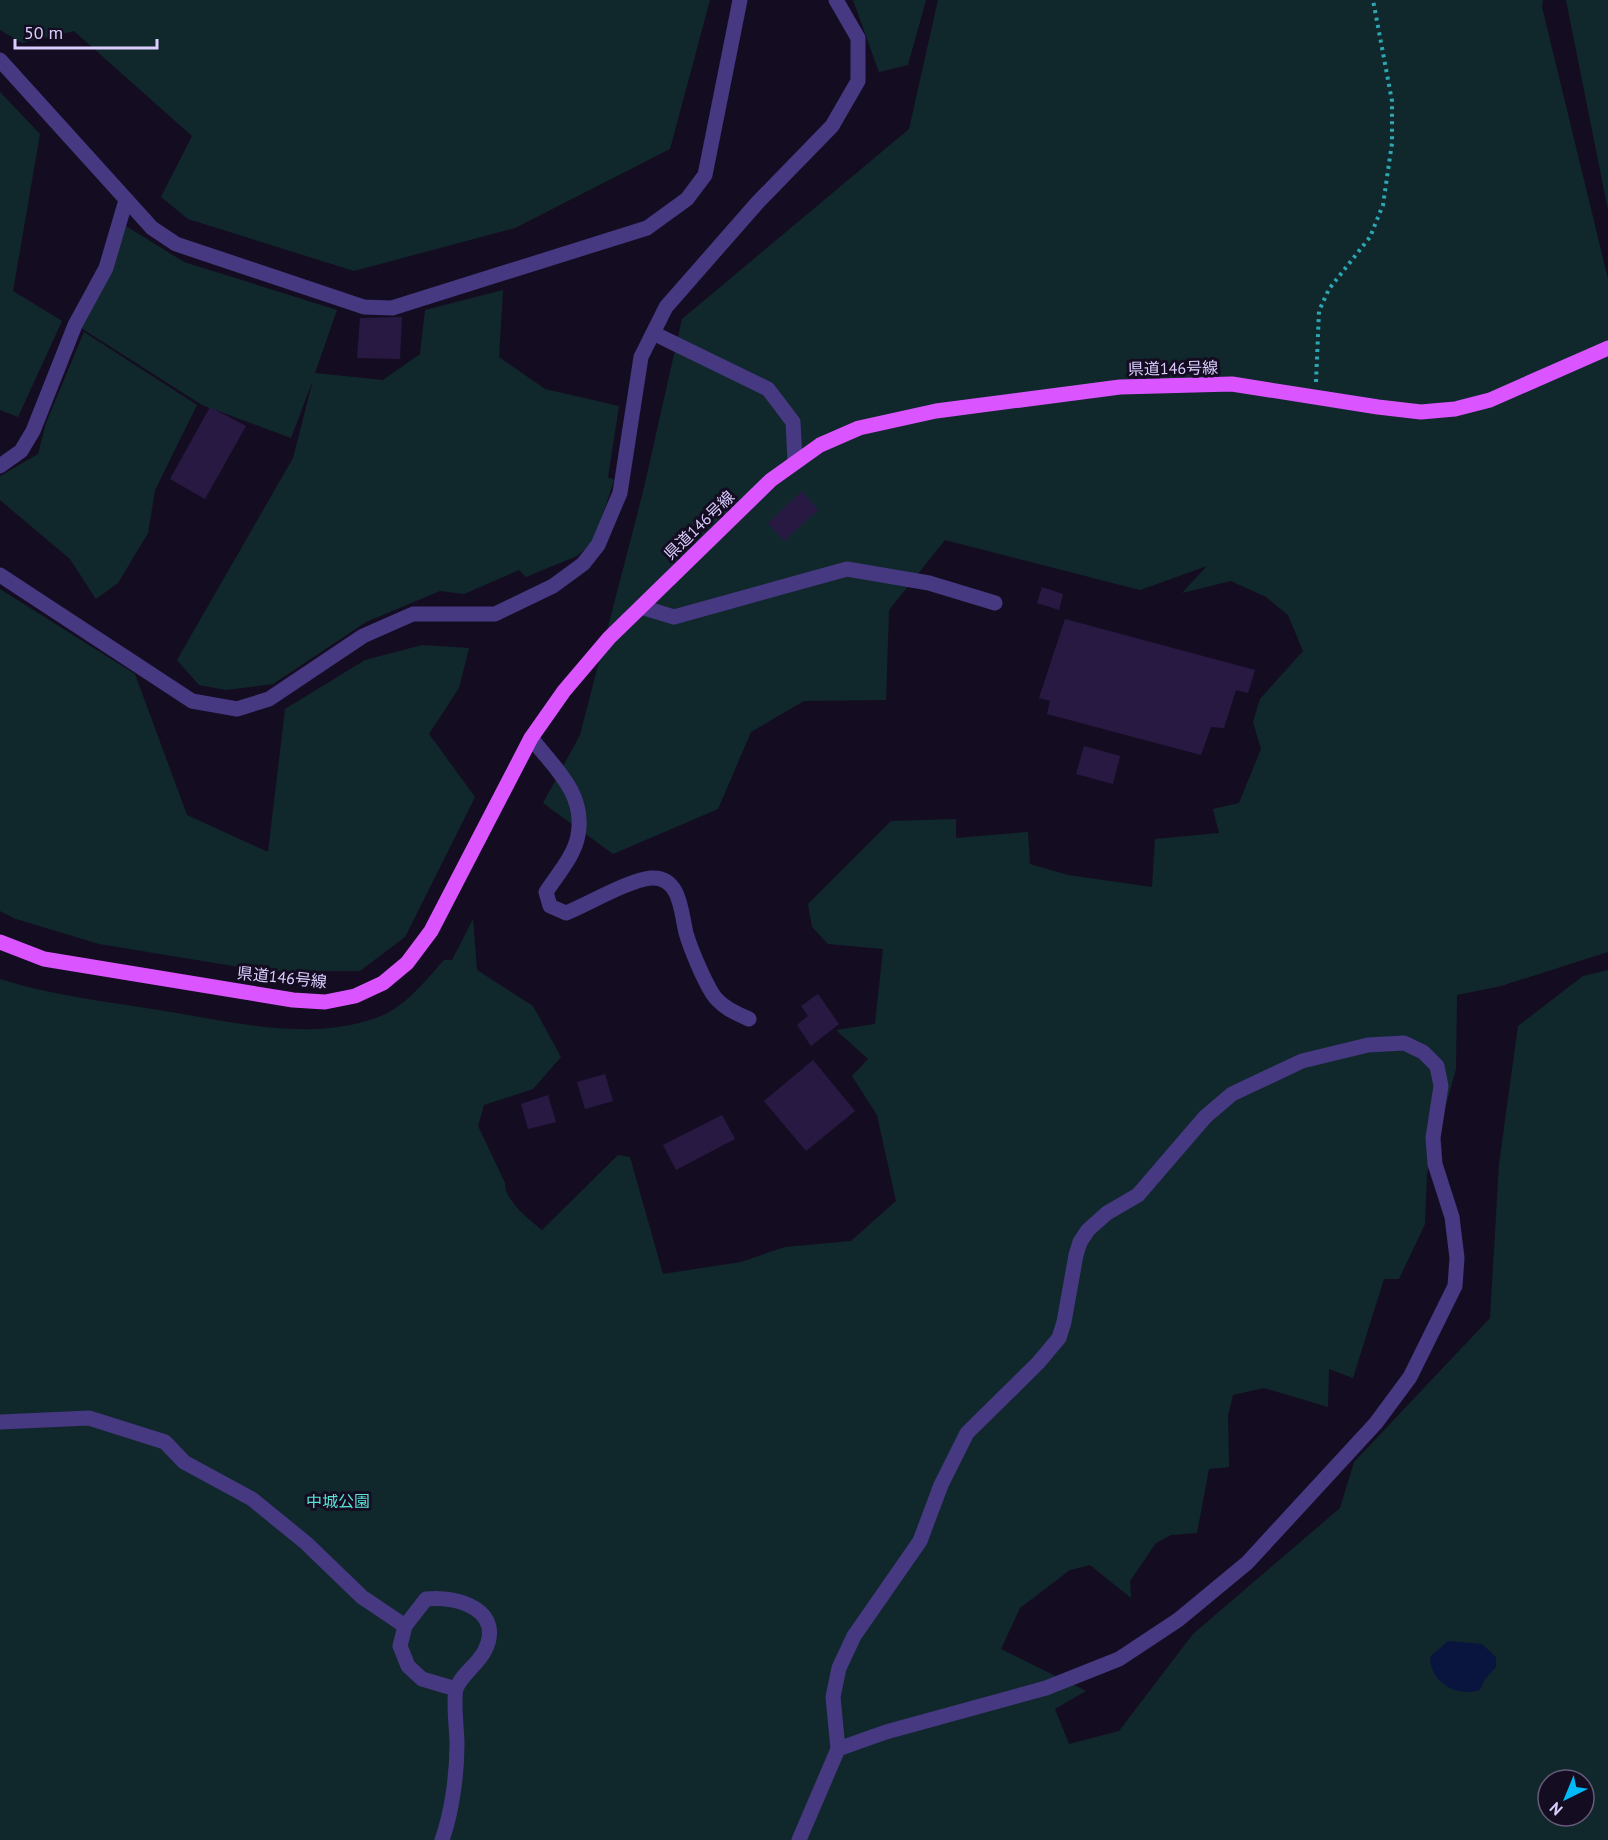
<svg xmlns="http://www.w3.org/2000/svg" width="1608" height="1840" font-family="'PT Sans','Noto Sans JP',sans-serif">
<rect width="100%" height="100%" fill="#140d22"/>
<g fill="#10282c" fill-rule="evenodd">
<polygon points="0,0 710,0 670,149 515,228 354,271 188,219 161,197 192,136 74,31 22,43 0,30"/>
<polygon points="853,0 926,0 908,65 879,72"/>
<path d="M938,0h605l-1,7 66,272v673l-107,34 -44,9 -1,74 -29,105 -2,50 -26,55h-15l-31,99 -24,-9 -1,38 -64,-19 -31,7 -5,20 1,52 -20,2 -12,64 -26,2 -15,8 -26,38 1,17 -41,-33 -20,5 -50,38 -19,41 85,42 -31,18 14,35 50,-13 74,-97 147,-126 14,-46 136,-144 9,-154 19,-138 65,-50 25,-6v870h-1608v-861c54,17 109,23 165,32 69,11 142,31 211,7 28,-9 49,-37 68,-58h8l21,-41 4,51 56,36 28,51 -28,32 -49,16 -6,21 27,57c-1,17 24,37 37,47l76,-75 12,2 33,117 78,-12 44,-15 66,-6 45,-40 -19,-86 -25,-39 16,-17 -32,-29 39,-6 8,-75 -55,-5 -16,-17 -4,-23 83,-83 65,-2v19l72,-6 2,32 38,11 84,12 3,-48 64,-6 -6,-24 26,-6 22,-54 -8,-27 7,-23 43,-48 -15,-36 -22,-18 -35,-16 -49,12 25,-27 -67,24 -195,-50 -56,70 -3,90 -82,1 -53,31 -33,77 -105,45 -70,-51 37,-68 63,-243 39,-173 227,-190zM1548,1780h36v36h-36z"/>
<polygon points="1566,0 1608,0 1608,210"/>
<polygon points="0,92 40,134 13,291 62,321 18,417 0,410"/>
<polygon points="126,226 184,262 337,310 315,373 383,380 420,354 425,310 503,290 499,357 545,389 619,406 608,477 614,480 595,540 577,556 526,577 519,570 464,594 440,591 366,622 273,684 226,690 199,685 177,660 293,458 313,380 291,438 202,405 81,328 111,268"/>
<polygon points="84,332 197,405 155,490 148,533 118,583 96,599 70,559 0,500 0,476 38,454 46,423"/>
<polygon points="0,589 135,674 187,815 268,852 285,709 365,660 422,645 469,648 459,688 429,734 475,797 405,937 360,971 264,971 99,944 16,919 0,911"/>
</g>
<path fill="#09143f" d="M1448,1641l34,3 14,13v10l-11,12 -5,11c-23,7 -49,-6 -50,-33z"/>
<g fill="#281943">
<polygon points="402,317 400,359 357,358 360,318"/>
<polygon points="210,407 246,426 205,499 170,479"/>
<polygon points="802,491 818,510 784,541 768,523"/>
<polygon points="1042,587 1063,594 1059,610 1037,603"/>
<polygon points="1065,619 1255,670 1248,693 1236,690 1224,728 1211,727 1201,755 1047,714 1050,701 1039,698"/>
<polygon points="1084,746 1120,756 1113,784 1076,774"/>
<polygon points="818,994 839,1024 811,1046 797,1025 808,1016 801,1006"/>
<polygon points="813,1060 855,1111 806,1151 764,1101"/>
<polygon points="605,1074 613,1101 585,1109 577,1082"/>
<polygon points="548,1095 556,1122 528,1129 521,1104"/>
<polygon points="722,1115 735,1139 676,1170 663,1145"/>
</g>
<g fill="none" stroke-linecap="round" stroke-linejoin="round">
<polyline stroke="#2da7b4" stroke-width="4" stroke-dasharray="3 4.5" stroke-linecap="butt" points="1316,382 1319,311 1329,289 1370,237 1383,205 1392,143 1392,101 1373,0"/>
<g stroke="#463881" stroke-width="15">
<polyline points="0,60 152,228 176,244 364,307 392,308 647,228 687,199 705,175 740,0"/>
<polyline points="795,461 793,422 768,389 653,333 666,307 758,202 832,126 858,81 858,38 836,0"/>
<polyline points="0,466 21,451 33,431 75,325 106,268 126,200"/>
<polyline points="0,575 192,701 237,709 269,699 363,636 413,614 495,614 553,586 583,564 598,545 620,493 641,357 653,333"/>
<polyline points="641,607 674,617 847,569 929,583 995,603"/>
<path d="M531,738c23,29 55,56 47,97 -3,20 -21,40 -32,57l4,14 16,7c22,-9 63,-33 85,-35 30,-2 30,35 35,55 5,17 17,45 26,60 8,13 23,20 37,26"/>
<polyline points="0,1422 89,1418 165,1442 184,1462 252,1499 306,1543 362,1597 405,1626"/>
<path d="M442,1840c10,-28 15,-66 15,-96 0,-14 -4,-43 -1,-55 4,-13 21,-24 28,-37 22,-41 -26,-57 -58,-53l-21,27 -5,20 8,20 14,13 34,10"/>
<polyline points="799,1840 838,1749 833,1697 839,1668 854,1636 920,1541 941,1485 967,1433 1038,1363 1059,1338 1064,1322 1076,1255 1080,1242 1088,1230 1107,1213 1138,1195 1205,1117 1232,1094 1302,1061 1368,1045 1404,1043 1423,1052 1437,1066 1441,1086 1433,1138 1435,1164 1452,1217 1457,1258 1455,1286 1410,1377 1376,1423 1247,1563 1178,1620 1119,1659 1046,1688 886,1732 838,1749"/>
</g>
<polyline stroke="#da55ff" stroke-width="15" points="0,942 44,959 293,1000 325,1002 355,996 383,983 407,963 431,931 531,738 564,691 609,638 771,480 820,445 859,428 936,411 1120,387 1232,384 1378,407 1421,412 1455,409 1490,400 1608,348"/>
</g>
<g text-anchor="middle" stroke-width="6" stroke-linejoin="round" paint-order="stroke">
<g font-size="16" fill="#dbceff" stroke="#140d22">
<text transform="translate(1173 368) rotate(-1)" y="6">県道146号線</text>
<text transform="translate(699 525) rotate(-44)" y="6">県道146号線</text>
<text transform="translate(282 977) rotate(6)" y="6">県道146号線</text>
</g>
<g font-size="16" fill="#59e0d3" stroke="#140d22">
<text x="338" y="1507">中城公園</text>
</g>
</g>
<g transform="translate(1566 1798) rotate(223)"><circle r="28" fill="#140d22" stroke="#645a7a" stroke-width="1.5"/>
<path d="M0-4.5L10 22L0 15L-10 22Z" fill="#00b9f9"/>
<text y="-9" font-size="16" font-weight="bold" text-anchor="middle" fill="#dbceff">N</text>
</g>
<path d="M15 39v9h142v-9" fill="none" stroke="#dbceff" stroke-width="3"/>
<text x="24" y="39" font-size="18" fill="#dbceff" stroke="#140d22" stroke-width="4.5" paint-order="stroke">50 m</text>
</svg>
